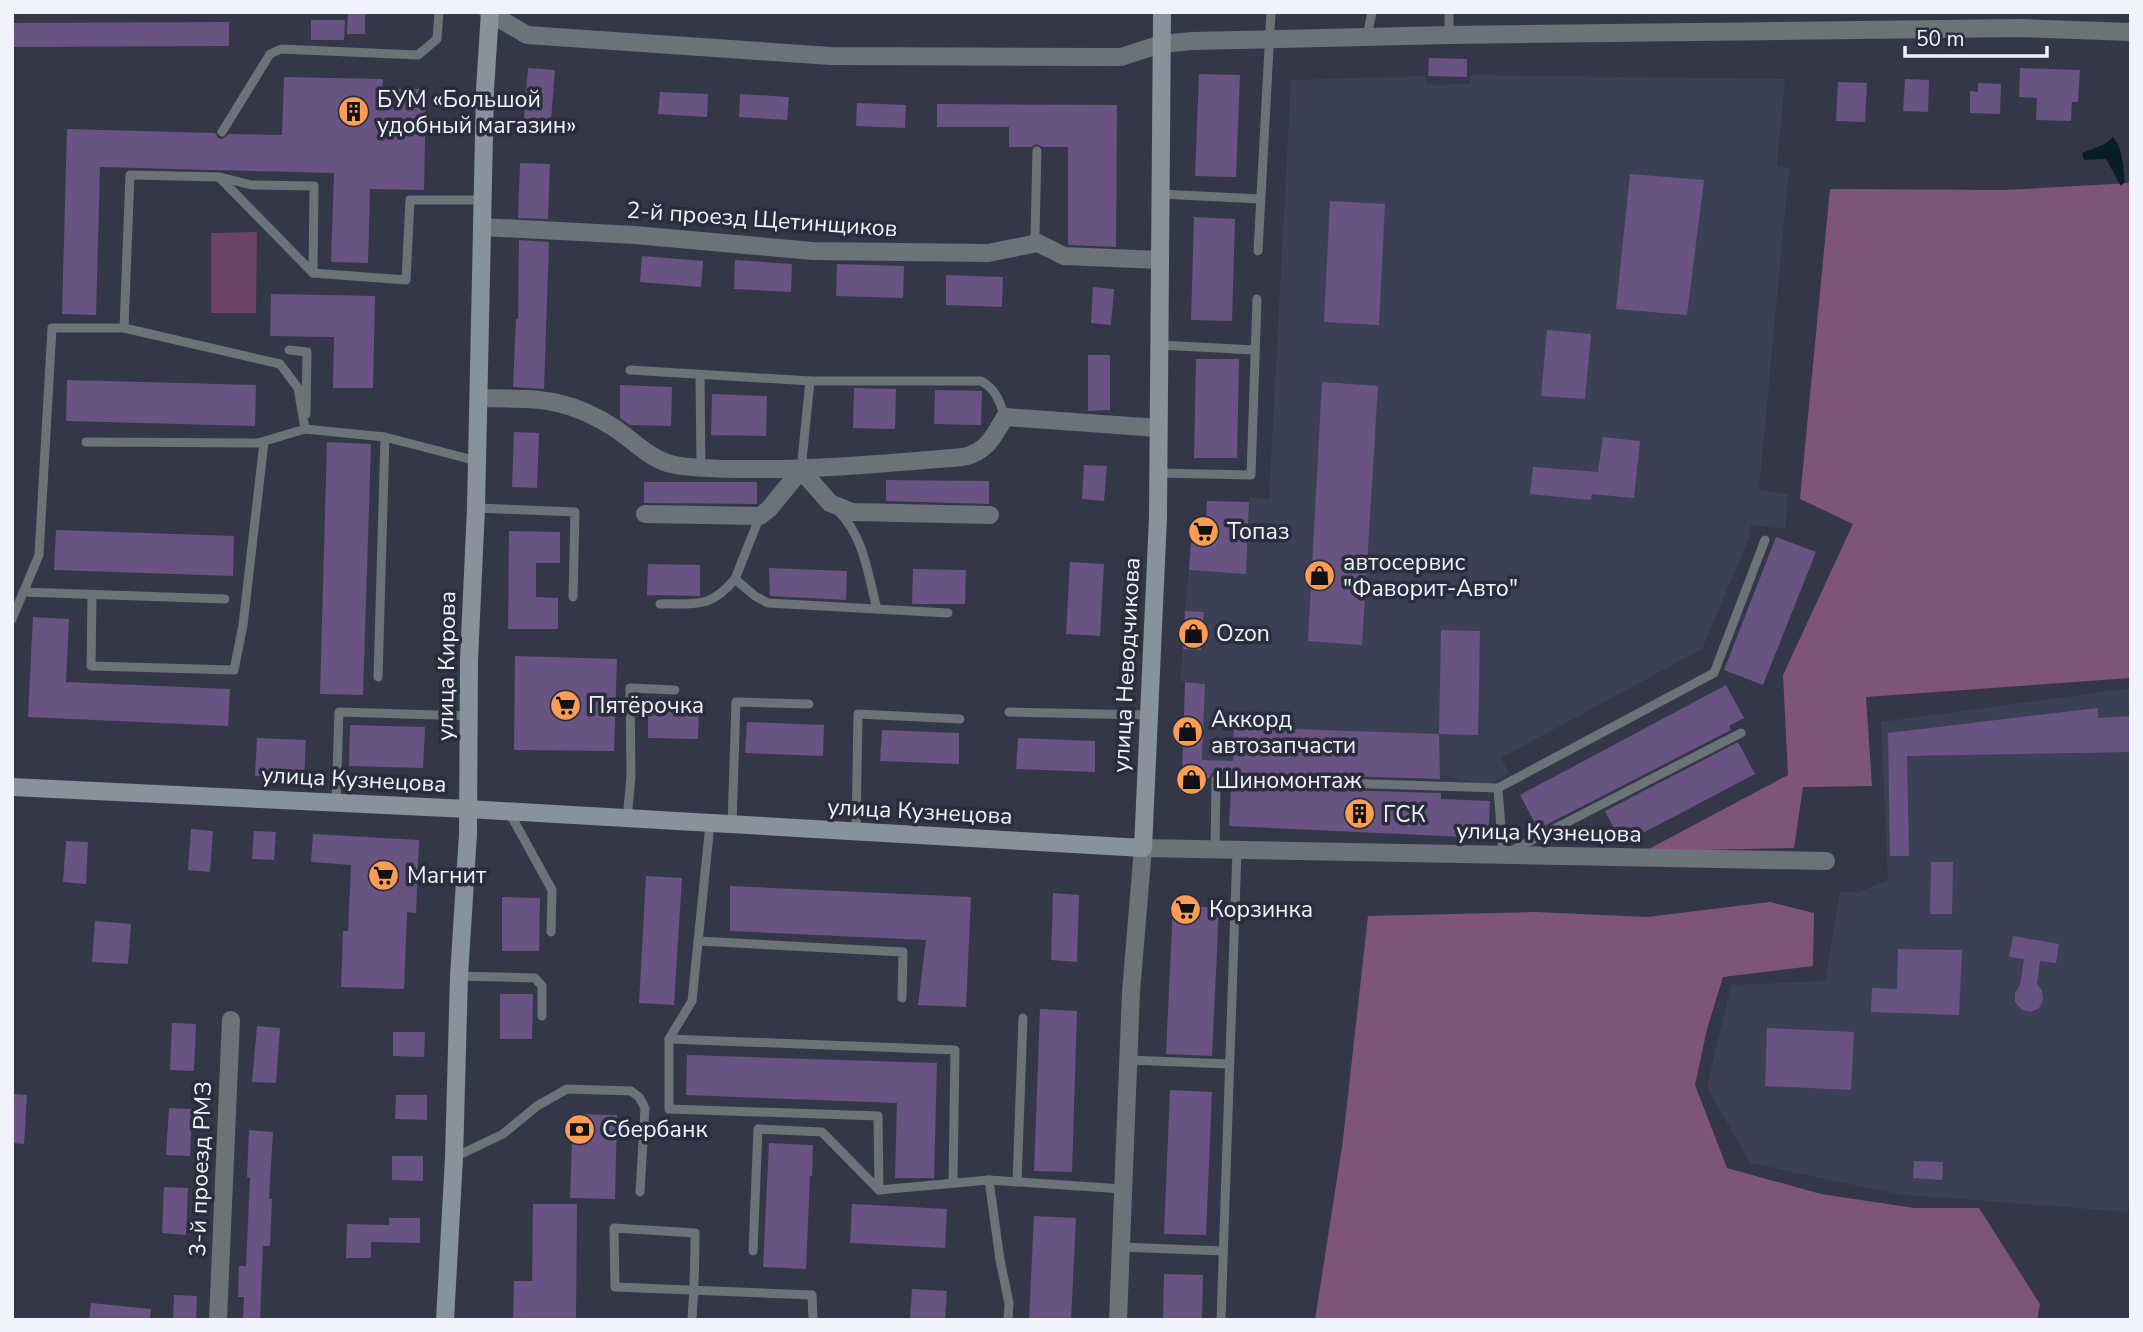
<svg xmlns="http://www.w3.org/2000/svg" width="2143" height="1332" font-family="'Nunito Sans',sans-serif">
<rect width="100%" height="100%" fill="#343747"/>
<g fill="#3c4055">
<polygon points="1470,75 1785,79 1777,166 1789,169 1759,490 1788,494 1785,529 1751,525 1749,538 1702,649 1501,758 1509,773 1488,785 1440,775 1211,767 1211,760 1202,760 1205,684 1180,681 1183,649 1201,649 1204,612 1185,611 1189,570 1246,573 1250,498 1269,499 1291,80 1426,76 1427,85 1470,84"/>
<polygon points="2131,688 2131,1187 2127,1212 1897,1194 1750,1163 1707,1087 1731,985 1825,981 1840,892 1859,892 1888,880 1881,722"/>
</g>
<polygon fill="#6b4165" points="257,232 256,313 211,313 211,233"/>
<g fill="#7f5479">
<polygon points="2131,183 2131,678 1866,697 1872,786 1803,787 1794,848 1645,851 1788,775 1783,675 1853,524 1800,499 1830,189 2006,190"/>
<polygon points="1770,902 1814,913 1813,966 1723,977 1707,1029 1695,1085 1727,1168 1821,1194 1914,1208 1979,1208 2040,1304 2037,1320 1315,1320 1343,1140 1368,916 1536,912 1647,917"/>
</g>
<path fill="#081e25" d="M2113,137c10,11 10,30 12,44l-4,5 -15,-27 -22,1 -2,-7 23,-9z"/>
<g fill="#685382">
<polygon points="348,12 365,12 365,34 347,34"/>
<polygon points="311,20 345,20 344,40 311,40"/>
<polygon points="229,22 229,46 12,47 12,23"/>
<polygon points="1429,58 1467,59 1467,77 1428,76"/>
<polygon points="528,68 555,70 550,132 523,130"/>
<polygon points="2020,68 2080,70 2078,102 2072,102 2071,121 2036,120 2037,98 2019,97"/>
<polygon points="1199,74 1240,75 1236,177 1195,176"/>
<polygon points="284,77 383,79 382,89 426,89 424,190 370,189 368,263 331,262 334,173 100,167 96,315 62,314 67,129 215,133 218,138 222,139 229,134 282,135"/>
<polygon points="1905,79 1929,80 1928,112 1903,111"/>
<polygon points="1838,82 1867,83 1865,122 1836,121"/>
<polygon points="1978,83 2001,84 2000,114 1970,113 1970,91 1978,92"/>
<polygon points="660,92 708,94 707,117 658,114"/>
<polygon points="740,94 789,97 787,120 739,117"/>
<polygon points="857,103 906,105 905,128 856,126"/>
<polygon points="937,104 1117,105 1116,247 1068,245 1068,147 1043,147 1036,144 1031,147 1009,147 1009,127 937,127"/>
<polygon points="520,163 550,164 548,219 518,218"/>
<polygon points="1630,174 1704,180 1687,315 1616,309"/>
<polygon points="1330,201 1385,204 1379,325 1324,322"/>
<polygon points="1194,217 1235,219 1232,321 1191,320"/>
<polygon points="519,240 549,242 544,389 513,387 516,319 518,319"/>
<polygon points="642,256 703,261 701,287 640,282"/>
<polygon points="735,260 792,264 791,292 734,289"/>
<polygon points="837,264 904,266 903,298 836,296"/>
<polygon points="946,275 1003,277 1002,307 946,305"/>
<polygon points="1093,287 1114,289 1111,325 1091,323"/>
<polygon points="271,294 375,296 373,388 333,388 334,337 270,336"/>
<polygon points="1547,330 1591,334 1585,399 1541,396"/>
<polygon points="1088,355 1110,355 1110,410 1088,411"/>
<polygon points="1196,359 1239,359 1237,458 1194,458"/>
<polygon points="67,380 256,385 255,426 66,421"/>
<polygon points="1322,382 1378,386 1362,645 1308,641"/>
<polygon points="620,385 672,387 671,426 630,425 620,418"/>
<polygon points="854,388 896,389 895,429 853,428"/>
<polygon points="935,390 982,391 981,425 934,424"/>
<polygon points="712,394 767,396 766,436 711,435"/>
<polygon points="514,432 539,433 537,488 512,487"/>
<polygon points="1603,437 1640,441 1634,498 1592,494 1591,500 1530,494 1533,467 1598,472"/>
<polygon points="327,442 371,444 363,695 320,694"/>
<polygon points="1084,465 1107,466 1104,501 1082,499"/>
<polygon points="886,480 989,481 989,504 886,501"/>
<polygon points="644,482 757,482 757,504 644,503"/>
<polygon points="1207,501 1249,502 1246,574 1189,570 1191,542 1205,543"/>
<polygon points="56,530 234,536 233,576 54,570"/>
<polygon points="509,531 560,532 560,563 536,563 536,597 558,598 558,629 508,629"/>
<polygon points="1776,537 1816,552 1763,685 1724,670"/>
<polygon points="1070,562 1104,564 1100,636 1066,634"/>
<polygon points="648,564 700,565 700,596 647,595"/>
<polygon points="769,568 847,571 846,600 770,596"/>
<polygon points="913,569 966,570 965,604 912,604"/>
<polygon points="1185,611 1204,612 1201,650 1183,649"/>
<polygon points="33,617 69,619 66,682 230,689 228,726 28,717"/>
<polygon points="1441,630 1480,631 1478,735 1439,734"/>
<polygon points="515,656 617,659 614,751 514,750"/>
<polygon points="1185,682 1205,684 1202,760 1233,761 1234,727 1439,734 1440,779 1216,772 1212,773 1209,778 1182,777"/>
<polygon points="1726,685 1744,718 1729,726 1731,730 1538,829 1520,795"/>
<polygon points="648,707 699,708 698,739 648,738"/>
<polygon points="2098,708 2098,718 2131,716 2131,752 1907,756 1909,856 1890,856 1888,733"/>
<polygon points="747,722 824,725 823,756 745,753"/>
<polygon points="350,725 425,727 423,768 349,766"/>
<polygon points="882,730 959,733 959,764 880,761"/>
<polygon points="257,738 306,740 304,778 255,776"/>
<polygon points="1018,738 1095,741 1095,772 1016,769"/>
<polygon points="1738,742 1755,774 1622,844 1605,811"/>
<polygon points="1231,787 1441,793 1441,799 1490,801 1488,838 1229,826"/>
<polygon points="191,829 213,831 210,872 188,870"/>
<polygon points="254,831 276,832 274,860 252,859"/>
<polygon points="313,834 419,840 416,913 407,912 404,989 341,987 343,931 348,931 351,865 311,862"/>
<polygon points="66,841 88,842 86,884 63,882"/>
<polygon points="1931,862 1953,862 1952,914 1930,914"/>
<polygon points="646,876 682,878 674,1005 639,1003"/>
<polygon points="730,886 971,897 966,1007 918,1005 926,940 730,931"/>
<polygon points="1053,893 1079,895 1077,962 1051,960"/>
<polygon points="502,897 540,898 539,951 502,951"/>
<polygon points="1173,905 1219,908 1212,1056 1166,1054"/>
<polygon points="95,921 131,924 128,964 92,962"/>
<polygon points="2013,936 2059,944 2056,963 2040,961 2037,984 2042,990 2043,1000 2039,1008 2031,1012 2022,1010 2015,1002 2015,993 2020,985 2024,959 2009,957"/>
<polygon points="1898,949 1962,950 1959,1015 1871,1012 1872,988 1897,989"/>
<polygon points="500,994 533,994 532,1039 500,1039"/>
<polygon points="1040,1009 1077,1011 1072,1172 1034,1171"/>
<polygon points="172,1023 196,1024 194,1071 170,1070"/>
<polygon points="257,1026 280,1028 276,1083 252,1082"/>
<polygon points="1767,1028 1854,1032 1851,1090 1765,1086"/>
<polygon points="393,1032 425,1032 424,1057 393,1056"/>
<polygon points="687,1055 937,1063 934,1178 895,1178 897,1103 686,1095"/>
<polygon points="1170,1090 1212,1092 1206,1235 1164,1234"/>
<polygon points="12,1094 27,1095 24,1144 12,1143"/>
<polygon points="396,1095 427,1095 427,1120 395,1119"/>
<polygon points="169,1108 192,1109 190,1156 166,1155"/>
<polygon points="573,1114 617,1115 615,1199 570,1198"/>
<polygon points="249,1130 273,1132 269,1199 272,1199 270,1246 263,1246 260,1320 243,1320 244,1297 238,1297 239,1266 246,1266 250,1178 247,1177"/>
<polygon points="769,1143 813,1145 812,1176 810,1176 806,1269 763,1267"/>
<polygon points="392,1156 423,1156 423,1181 392,1180"/>
<polygon points="1914,1161 1943,1162 1942,1180 1913,1178"/>
<polygon points="164,1187 188,1188 186,1235 162,1233"/>
<polygon points="533,1204 577,1204 576,1320 513,1320 514,1281 532,1281"/>
<polygon points="852,1204 947,1209 945,1248 850,1243"/>
<polygon points="1034,1216 1076,1218 1071,1320 1029,1320"/>
<polygon points="389,1218 420,1218 420,1243 371,1242 371,1258 346,1258 347,1224 389,1225"/>
<polygon points="1164,1274 1203,1275 1202,1320 1163,1320"/>
<polygon points="912,1289 947,1291 945,1320 910,1320"/>
<polygon points="174,1295 197,1296 196,1320 173,1320"/>
<polygon points="91,1303 151,1309 150,1320 89,1320"/>
</g>
<g fill="none" stroke-linecap="round" stroke-linejoin="round">
<g stroke="#6b7278" stroke-width="9">
<polyline points="1449,12 1449,35"/>
<polyline points="1367,36 1372,12"/>
<polyline points="222,132 270,54 281,49 418,55 437,39 439,12"/>
<polyline points="1037,151 1035,235 1038,243"/>
<polyline points="221,179 313,273"/>
<polyline points="1160,194 1260,199"/>
<polyline points="1258,251 1271,12"/>
<polyline points="124,328 130,175 220,177 251,185 314,186 313,273 406,280 410,200 483,200"/>
<polyline points="1159,345 1255,350"/>
<polyline points="289,350 307,352 306,414"/>
<path d="M630,370l180,11h171c15,8 19,21 24,36"/>
<polyline points="700,375 701,468"/>
<polyline points="86,442 258,443 305,429 385,437 477,461"/>
<polyline points="801,470 810,381"/>
<polyline points="1159,473 1251,475 1257,299"/>
<polyline points="476,508 575,512 573,597"/>
<path d="M839,512c25,25 29,63 38,97"/>
<polyline points="735,579 760,516"/>
<polyline points="23,592 225,599"/>
<polyline points="92,595 91,666 234,670 243,625 264,442"/>
<path d="M660,604c36,-1 50,5 75,-25l20,17 13,7 180,10"/>
<polyline points="12,619 39,555 52,328 124,328 280,364 298,388 305,429"/>
<polyline points="378,677 385,437"/>
<polyline points="1009,712 1149,715"/>
<polyline points="1498,788 1503,855 1741,733"/>
<polyline points="336,803 339,712 469,716"/>
<polyline points="509,812 552,890 551,932"/>
<polyline points="627,819 631,777 630,688 675,690"/>
<polyline points="732,825 736,702 809,704"/>
<polyline points="856,832 858,714 960,719"/>
<polyline points="1215,850 1216,779 1498,788 1714,673 1765,540"/>
<polyline points="698,941 903,952 902,998"/>
<polyline points="459,976 535,978 542,986 542,1016"/>
<polyline points="669,1039 692,1001 710,824"/>
<polyline points="1128,1060 1229,1064"/>
<polyline points="455,1157 503,1134 537,1106 567,1089 631,1091 639,1097 645,1108 640,1192"/>
<polyline points="989,1180 1000,1260 1009,1303 1008,1320"/>
<polyline points="1017,1182 1023,1018"/>
<polyline points="879,1190 878,1116 669,1109 669,1039 955,1050 953,1182"/>
<polyline points="879,1190 989,1180 1123,1189"/>
<polyline points="1120,1247 1223,1251"/>
<polyline points="753,1251 758,1129 822,1132 879,1190"/>
<path d="M692,1320c2,-29 3,-58 3,-87l-81,-5 1,59 197,8 1,25"/>
<polyline points="1221,1320 1237,850"/>
</g>
<g stroke="#6b7278" stroke-width="18">
<polyline points="488,12 527,35 831,56 1121,57 1161,44 1192,41 1449,35 2021,28 2131,32"/>
<polyline points="482,227 635,235 813,251 988,253 1038,243 1064,256 1160,260"/>
<path d="M479,398c57,1 87,-2 137,31 19,13 36,32 59,36 23,4 46,4 69,4 74,1 146,-6 219,-12 24,-5 30,-20 42,-40l153,11"/>
<polyline points="645,514 760,516 769,509 801,470 830,503 852,512 990,515"/>
<polyline points="218,1320 231,1020"/>
<polyline points="1118,1320 1131,992 1143,848 1826,861"/>
</g>
<g stroke="#88929c" stroke-width="18">
<polyline points="12,787 468,809 1143,848 1158,517 1162,12"/>
<polyline points="445,1320 454,1158 459,976 468,834 469,660 476,508 485,89 490,12"/>
</g>
</g>
<defs>
<symbol id="building-disc" viewBox="-11 -11 22 22"><circle r="9.5" fill="#fd9d54" stroke="#2a2d3c"/><path d="M-4-6H4V6H1V3H-1V6H-4ZM-2.5-4.3h1.7v1.8h-1.7ZM.8-4.3h1.7v1.8H.8ZM-2.5-1h1.7V.8h-1.7ZM.8-1h1.7V.8H.8Z" fill="#111"/></symbol>
<symbol id="supermarket-disc" viewBox="-11 -11 22 22"><circle r="9.5" fill="#fd9d54" stroke="#2a2d3c"/><path d="M-6-5.5h2.5l.6 2H6L4.5 2H-2.5L-4.4-4H-6ZM-1.5 3.2a1.3 1.3 0 1 0 .1 0ZM3 3.2a1.3 1.3 0 1 0 .1 0Z" fill="#111"/></symbol>
<symbol id="shop-disc" viewBox="-11 -11 22 22"><circle r="9.5" fill="#fd9d54" stroke="#2a2d3c"/><path d="M-5-2.5h2.3a2.7 3.5 0 0 1 5.4 0H5L5.5 6h-11ZM-1.5-2.5h3a1.5 2.3 0 0 0-3 0Z" fill="#111"/></symbol>
<symbol id="bank-disc" viewBox="-11 -11 22 22"><circle r="9.5" fill="#fd9d54" stroke="#2a2d3c"/><path d="M-6-4H6V4H-6ZM0-2.3a2.3 2.3 0 1 0 0 4.6a2.3 2.3 0 1 0 0-4.6Z" fill="#111"/></symbol>
</defs>
<g fill-rule="evenodd">
<use href="#building-disc" x="336" y="94" width="35" height="35"/>
<use href="#supermarket-disc" x="1186" y="514" width="35" height="35"/>
<use href="#shop-disc" x="1302" y="558" width="35" height="35"/>
<use href="#shop-disc" x="1176" y="616" width="35" height="35"/>
<use href="#supermarket-disc" x="548" y="688" width="35" height="35"/>
<use href="#shop-disc" x="1170" y="714" width="35" height="35"/>
<use href="#shop-disc" x="1174" y="762" width="35" height="35"/>
<use href="#building-disc" x="1342" y="796" width="35" height="35"/>
<use href="#supermarket-disc" x="366" y="858" width="35" height="35"/>
<use href="#supermarket-disc" x="1168" y="892" width="35" height="35"/>
<use href="#bank-disc" x="562" y="1112" width="35" height="35"/>
</g>
<g text-anchor="middle" stroke-width="7" stroke-linejoin="round" paint-order="stroke">
<g font-size="23" fill="#f0f2fc" stroke="#2a2d3c" text-anchor="start">
<text x="377" y="107">БУМ «Большой<tspan x="377" dy="26">удобный магазин»</tspan></text>
<text x="1227" y="539">Топаз</text>
<text x="1343" y="570">автосервис<tspan x="1343" dy="26">"Фаворит-Авто"</tspan></text>
<text x="1216" y="641">Ozon</text>
<text x="588" y="713">Пятёрочка</text>
<text x="1211" y="727">Аккорд<tspan x="1211" dy="26">автозапчасти</tspan></text>
<text x="1215" y="788">Шиномонтаж</text>
<text x="1383" y="822">ГСК</text>
<text x="407" y="883">Магнит</text>
<text x="1209" y="917">Корзинка</text>
<text x="602" y="1137">Сбербанк</text>
</g>
<g font-size="23" fill="#f0f2fc" stroke="#2a2d3c">
<text transform="translate(762 219) rotate(4)" y="8">2-й проезд Щетинщиков</text>
<text transform="translate(1126 665) rotate(-87)" y="8">улица Неводчикова</text>
<text transform="translate(446 666) rotate(-89)" y="8">улица Кирова</text>
<text transform="translate(354 779) rotate(3)" y="8">улица Кузнецова</text>
<text transform="translate(920 811) rotate(3)" y="8">улица Кузнецова</text>
<text transform="translate(1549 832) rotate(1)" y="8">улица Кузнецова</text>
<text transform="translate(200 1169) rotate(-88)" y="8">3-й проезд РМЗ</text>
</g>
</g>
<rect width="2143" height="1332" fill="none" stroke="#f0f2fc" stroke-width="28"/>
<path d="M1905 46v10h142v-10" fill="none" stroke="#f0f2fc" stroke-width="3.5"/>
<text x="1916" y="46" font-size="21" fill="#f0f2fc" stroke="#2a2d3c" stroke-width="5" paint-order="stroke">50 m</text>
</svg>
